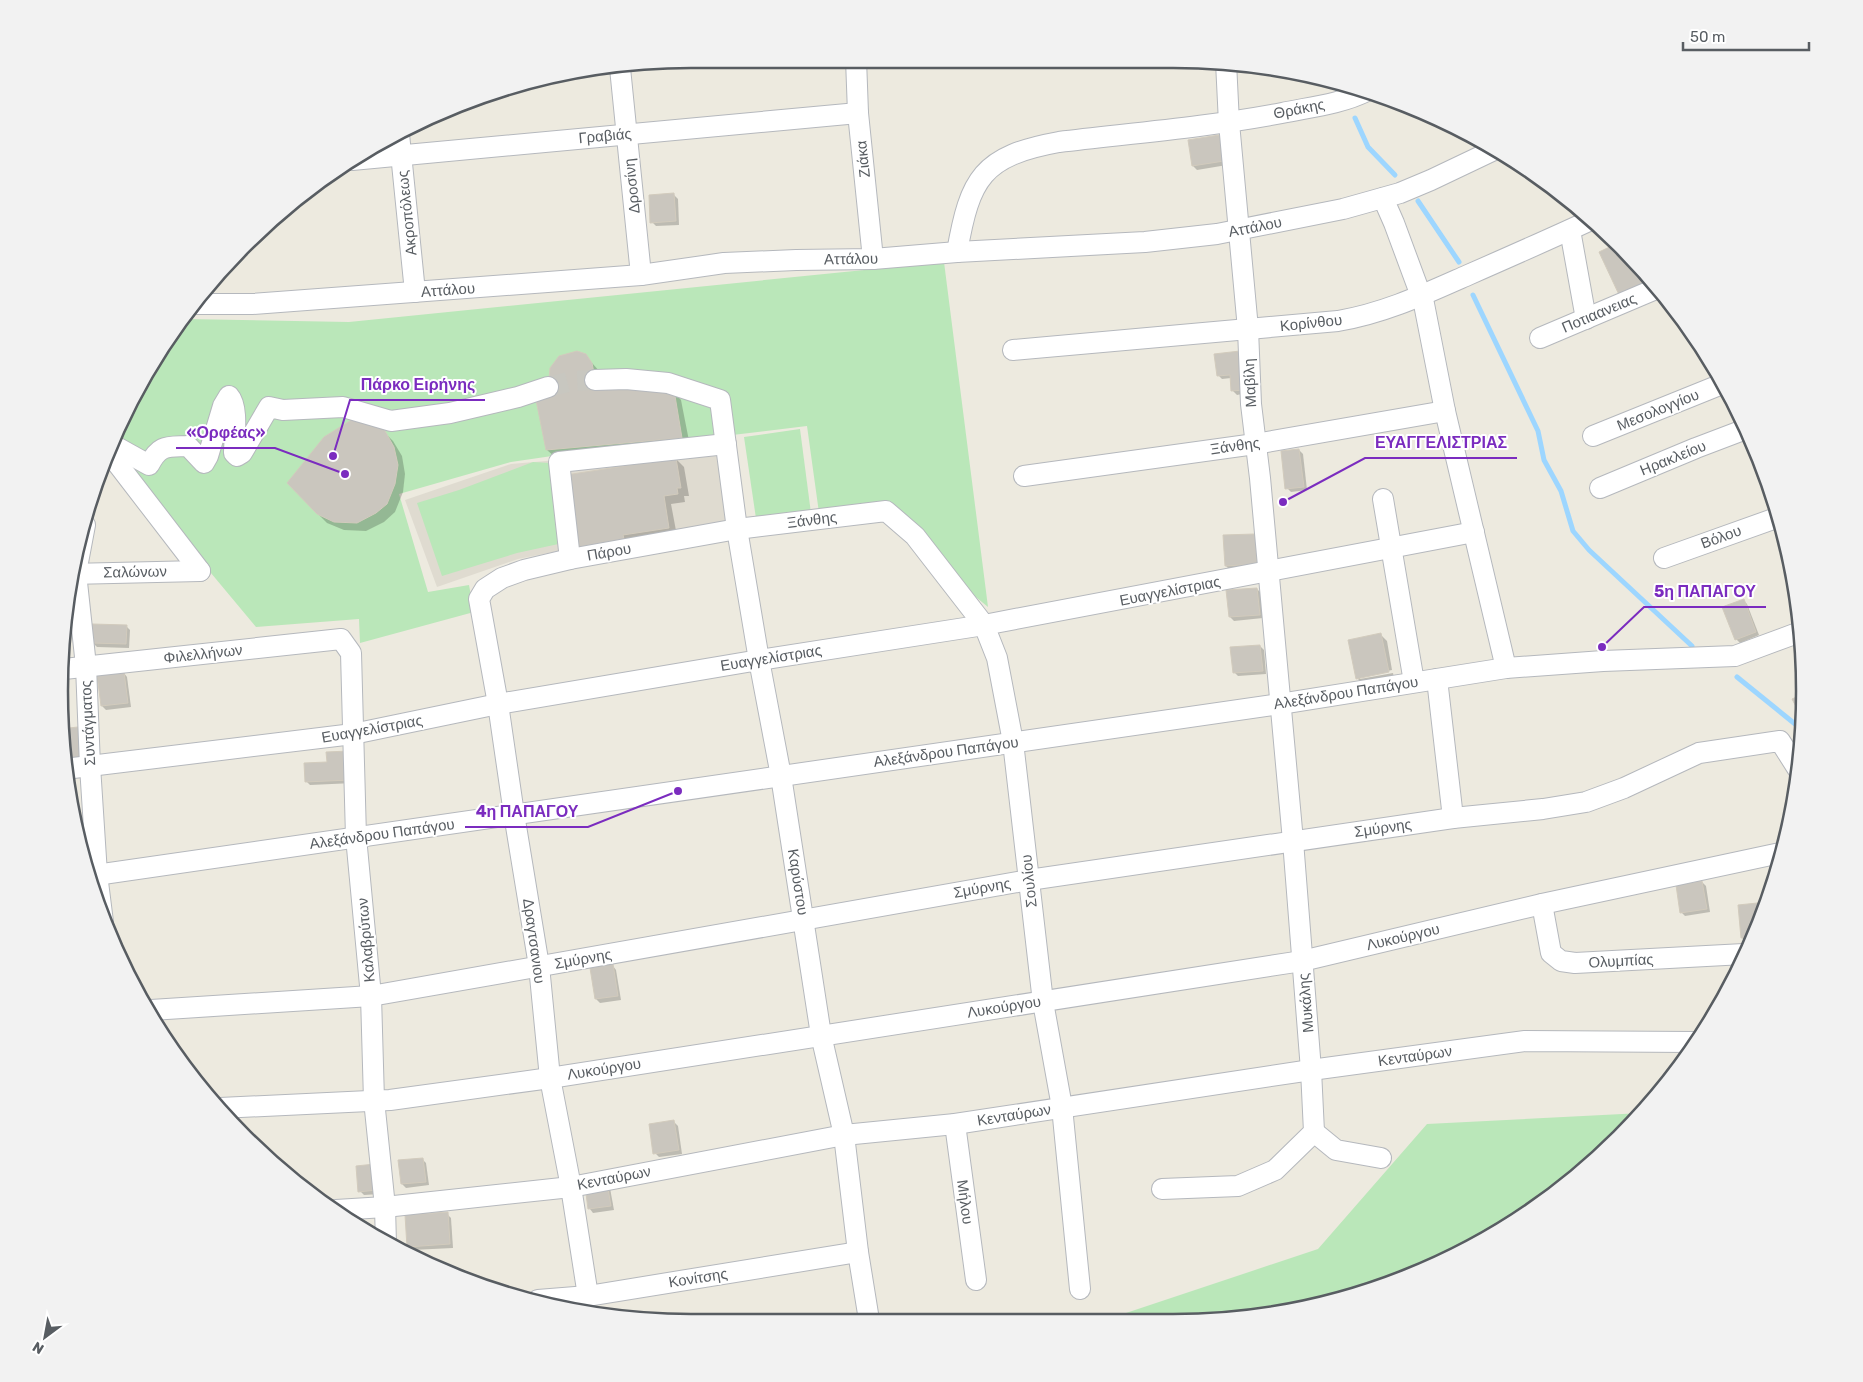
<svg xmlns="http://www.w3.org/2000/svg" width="1863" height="1382" font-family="Rubik,sans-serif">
<rect width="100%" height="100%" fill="#edeadf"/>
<polygon fill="#dfdbd0" points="719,446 730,528 573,548 518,559 437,587 405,500 511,464"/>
<g fill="#bae7b9">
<polygon points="944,262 988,607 875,514 820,520 807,426 724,436 641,443 511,462 399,494 428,592 469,585 474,612 360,643 359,619 256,627 110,452 124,411 185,319 349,322"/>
<polygon points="800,429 812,521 758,532 744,437"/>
<polygon points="533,462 550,463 563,543 517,553 442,576 417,503 459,490"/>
<polygon points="1642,1113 1557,1193 1414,1275 1255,1318 1108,1319 1318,1249 1427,1124"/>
</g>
<g fill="#0003">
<polygon points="1219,136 1223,140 1227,165 1197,170 1193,166"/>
<polygon points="674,195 678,199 679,225 656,226 652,222"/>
<polygon points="585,355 600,372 673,391 681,400 690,446 556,458 547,450"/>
<polygon points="1216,355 1247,393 1237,395 1233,391 1231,378 1222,379 1218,375"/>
<polygon points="384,432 393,441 402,456 405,474 403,492 395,512 384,522 366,531 344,530 327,523 318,514"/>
<polygon points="1299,450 1303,454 1307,490 1291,492 1287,488"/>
<polygon points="676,459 684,467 689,496 684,496 685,502 671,504 677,536 587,554 579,546"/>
<polygon points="1255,535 1259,539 1260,568 1230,570 1226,566"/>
<polygon points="1257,589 1261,593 1263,618 1234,621 1230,617"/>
<polygon points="1743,600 1747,604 1759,635 1740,643 1736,639"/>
<polygon points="126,626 130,630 129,648 97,647 93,643"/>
<polygon points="1380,634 1387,641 1392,670 1360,677 1360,679 1393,673 1394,678 1363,684 1357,678"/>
<polygon points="1260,646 1264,650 1266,674 1238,676 1234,672"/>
<polygon points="124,673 127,677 131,707 106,710 102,706"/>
<polygon points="328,763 354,783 310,785 306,781"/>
<polygon points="1702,882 1706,886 1710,912 1685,916 1681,912"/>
<polygon points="1767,904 1749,941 1746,942 1742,938 1739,906"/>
<polygon points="613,966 616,970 621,1000 600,1003 596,999"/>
<polygon points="674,1122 678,1126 682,1154 659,1157 655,1153"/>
<polygon points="422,1159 426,1163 429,1185 406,1188 402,1184"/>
<polygon points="378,1169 380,1194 364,1195 360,1191"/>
<polygon points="586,1187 610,1188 614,1210 593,1213 590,1209"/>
<polygon points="447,1214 451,1218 453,1248 412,1250 408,1246"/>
</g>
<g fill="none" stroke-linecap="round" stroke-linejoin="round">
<g stroke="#9dd6ff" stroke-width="5">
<polyline points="1328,79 1340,92"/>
<polyline points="1355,118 1368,147 1395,175"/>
<polyline points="1418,201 1459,262"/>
<polyline points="1473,295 1538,431 1544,460 1561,491 1573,531 1589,550 1692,646"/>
<polyline points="1737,677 1800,728"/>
</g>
</g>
<g fill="#cac6be" stroke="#d2cbbd">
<polygon points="1219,135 1224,161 1192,166 1188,140"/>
<polygon points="674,193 676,221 650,223 649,195"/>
<polygon points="1618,243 1654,284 1621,299 1599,252"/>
<polygon points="577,351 586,354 592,363 594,373 674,390 682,438 546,450 536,400 548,392 550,368 559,356"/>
<polygon points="1240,351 1244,390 1231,391 1230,375 1217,376 1214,354"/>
<polygon points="368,417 385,431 394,447 398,465 395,484 387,504 376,513 357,523 334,522 317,514 287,483 324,437 353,419"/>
<polygon points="1299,449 1304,487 1285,489 1281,451"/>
<polygon points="676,458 681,488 677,488 678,494 664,496 669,528 623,535 624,539 577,547 566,475"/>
<polygon points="1255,534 1257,564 1225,566 1223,535"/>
<polygon points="1257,588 1260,615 1229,617 1226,590"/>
<polygon points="1744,599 1756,632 1735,640 1722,607"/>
<polygon points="92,624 127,625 126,644 92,643"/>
<polygon points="1381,633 1389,672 1356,679 1348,640"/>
<polygon points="1260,645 1263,671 1233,673 1230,647"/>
<polygon points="124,672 128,703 101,706 97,675"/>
<polygon points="1801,695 1801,716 1792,699"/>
<polygon points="78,727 81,758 64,760 60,729"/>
<polygon points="349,751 350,780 305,782 304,763 327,762 326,752"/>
<polygon points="91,815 96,860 85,861 72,817"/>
<polygon points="1702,881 1707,909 1680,913 1676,885"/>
<polygon points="1767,902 1751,937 1741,938 1738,905"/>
<polygon points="613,964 618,996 595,999 590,968"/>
<polygon points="674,1120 679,1150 653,1154 649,1124"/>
<polygon points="423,1158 426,1182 401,1184 398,1160"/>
<polygon points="375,1164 377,1190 358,1192 356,1166"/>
<polygon points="607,1183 611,1206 588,1209 585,1186"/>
<polygon points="448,1212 450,1244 407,1247 405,1215"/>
</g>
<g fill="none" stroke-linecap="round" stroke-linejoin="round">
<polyline stroke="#c8c7c0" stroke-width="20" stroke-dasharray="20 10" stroke-linecap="butt" points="548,387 572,381 595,380"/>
<defs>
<g id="minor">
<polyline points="856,59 858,113 873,259"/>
<polyline points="620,68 641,275"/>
<polyline points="399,134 415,292"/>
<polyline points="352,160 858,113"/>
<polyline points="1383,198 1394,223 1424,304 1445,411 1506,668"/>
<polyline points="1570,230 1586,319"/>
<path d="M957,252c13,-74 25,-96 102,-110 75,-9 149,-15 223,-29 29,-6 59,-9 85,-22"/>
<polyline points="196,304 252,304 641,275 724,263 796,260 873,259 957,252 1145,242 1217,234 1343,209 1400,193 1431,180 1494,150"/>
<polyline points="1540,338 1658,288"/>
<path d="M1013,350l325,-29c47,-8 87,-27 130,-46 41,-18 82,-36 123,-55"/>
<polyline points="595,380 626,379 668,383 720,400 737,529 759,660 781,776 821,1035 844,1135 858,1252 869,1320"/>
<polyline points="1593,436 1722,384"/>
<path d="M113,445l36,20c11,-21 18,-18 39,-19l16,17 4,-7 15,-50 6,-10c10,11 5,42 5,57l3,3 5,-3 27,-46 14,3 60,-3 48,14 59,-8 68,-16 30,-10"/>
<polyline points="110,454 200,571"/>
<polyline points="1024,476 1255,444 1445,411"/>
<polyline points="1600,488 1696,448 1746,429"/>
<polyline points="1383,499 1414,682"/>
<polyline points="85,525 76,573 86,666 90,766 97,874 103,922"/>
<polyline points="1664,558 1779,517"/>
<polyline points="570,559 559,462 726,444"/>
<polyline points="70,574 200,571"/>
<polyline points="64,669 341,639 351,653 356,837 371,996 374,1100 385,1207 386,1244"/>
<polyline points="1437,679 1453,818"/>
<polyline points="65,769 353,734 498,704 759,660 984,625 1474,532"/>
<polyline points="89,876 1280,704 1506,668 1603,661 1735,656 1800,632"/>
<polyline points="1542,904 1551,953 1561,961 1575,963 1744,954"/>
<polyline points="151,1010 371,996 1029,880 1453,818 1543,809 1586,802 1624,788 1699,753 1780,741 1799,771"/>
<polyline points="220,1108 390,1100 550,1078 1302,961 1542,904 1780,853"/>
<polyline points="955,1124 976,1280"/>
<polyline points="1314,1132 1336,1150 1381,1158"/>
<polyline points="1162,1189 1238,1186 1275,1170 1314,1132 1311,1070 1293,841 1260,478 1251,404 1248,329 1229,123 1226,62"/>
<polyline points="336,1210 385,1207 571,1187 844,1135 955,1124 1311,1070 1525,1041 1694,1042"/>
<polyline points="588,1296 571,1187 550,1078 539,966 514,814 498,704 479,599 485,589 502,578 524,570 570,559 737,529 886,511 915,536 984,625 997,658 1013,742 1043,1002 1062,1107 1080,1289"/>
<polyline points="538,1300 588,1296 858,1252"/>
</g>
</defs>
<use href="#minor" stroke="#b5b8bd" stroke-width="22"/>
<use href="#minor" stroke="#fff" stroke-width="20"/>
</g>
<g text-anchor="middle" stroke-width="4" stroke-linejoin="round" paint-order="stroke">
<g font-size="15" fill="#585d62" stroke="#fff">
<text transform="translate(1299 109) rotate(-11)" y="5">Θράκης</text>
<text transform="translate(605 136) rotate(-5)" y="5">Γραβιάς</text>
<text transform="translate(863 159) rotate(-96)" y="5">Ζιάκα</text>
<text transform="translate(632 186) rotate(-96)" y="5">Δροσίνη</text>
<text transform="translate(407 213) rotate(-96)" y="5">Ακροπόλεως</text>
<text transform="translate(1255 227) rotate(-11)" y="5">Αττάλου</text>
<text transform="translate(851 259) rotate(-1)" y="5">Αττάλου</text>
<text transform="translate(448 290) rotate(-4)" y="5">Αττάλου</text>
<text transform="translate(1599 313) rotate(-23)" y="5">Ποτιαανειας</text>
<text transform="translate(1311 323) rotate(-6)" y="5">Κορίνθου</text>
<text transform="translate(1250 383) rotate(-93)" y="5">Μαβίλη</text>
<text transform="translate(1658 410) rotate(-22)" y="5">Μεσολογγίου</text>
<text transform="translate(1235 446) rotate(-8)" y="5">Ξάνθης</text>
<text transform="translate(1673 458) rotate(-22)" y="5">Ηρακλείου</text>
<text transform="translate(812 520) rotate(-7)" y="5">Ξάνθης</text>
<text transform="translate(1721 537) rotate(-20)" y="5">Βόλου</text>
<text transform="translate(609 552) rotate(-10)" y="5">Πάρου</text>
<text transform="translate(135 572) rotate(-1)" y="5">Σαλώνων</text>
<text transform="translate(1170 591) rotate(-11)" y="5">Ευαγγελίστριας</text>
<text transform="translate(203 654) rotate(-6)" y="5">Φιλελλήνων</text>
<text transform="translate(771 658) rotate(-9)" y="5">Ευαγγελίστριας</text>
<text transform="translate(1346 693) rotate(-9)" y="5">Αλεξάνδρου Παπάγου</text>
<text transform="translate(88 723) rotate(-93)" y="5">Συντάγματος</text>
<text transform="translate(372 729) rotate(-10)" y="5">Ευαγγελίστριας</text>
<text transform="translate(946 752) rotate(-8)" y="5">Αλεξάνδρου Παπάγου</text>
<text transform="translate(1383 828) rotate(-8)" y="5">Σμύρνης</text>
<text transform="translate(382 834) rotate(-8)" y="5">Αλεξάνδρου Παπάγου</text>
<text transform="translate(1029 881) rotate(-96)" y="5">Σουλίου</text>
<text transform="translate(798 882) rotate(81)" y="5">Καρύστου</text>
<text transform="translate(982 888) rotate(-10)" y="5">Σμύρνης</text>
<text transform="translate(1403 937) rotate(-13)" y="5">Λυκούργου</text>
<text transform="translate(366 940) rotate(-95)" y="5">Καλαβρύτων</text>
<text transform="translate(534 941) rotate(82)" y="5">Δραγτσανιου</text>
<text transform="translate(583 959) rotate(-10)" y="5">Σμύρνης</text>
<text transform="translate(1621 961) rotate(-3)" y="5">Ολυμπίας</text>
<text transform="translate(1306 1003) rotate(-95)" y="5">Μυκάλης</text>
<text transform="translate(1004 1007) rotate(-9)" y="5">Λυκούργου</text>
<text transform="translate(1415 1056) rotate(-8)" y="5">Κενταύρων</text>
<text transform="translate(604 1069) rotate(-9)" y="5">Λυκούργου</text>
<text transform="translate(1014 1115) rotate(-9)" y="5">Κενταύρων</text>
<text transform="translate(614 1178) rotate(-11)" y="5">Κενταύρων</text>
<text transform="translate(965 1202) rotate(82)" y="5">Μήλου</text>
<text transform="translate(698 1278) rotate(-9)" y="5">Κονίτσης</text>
</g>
</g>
<path d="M0 0H1863V1382H0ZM691 68H1173A623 623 0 0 1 1796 691V691A623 623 0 0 1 1173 1314H691A623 623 0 0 1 68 691V691A623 623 0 0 1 691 68Z" fill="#f2f2f2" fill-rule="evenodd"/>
<path fill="none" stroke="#585d62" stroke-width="2.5" d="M691 68H1173A623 623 0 0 1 1796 691V691A623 623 0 0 1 1173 1314H691A623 623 0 0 1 68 691V691A623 623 0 0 1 691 68Z"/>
<path fill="none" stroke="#7b2cbf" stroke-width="2" d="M333 456L350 400H485M345 474L275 448H176M1283 502L1365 458H1517M1602 647L1644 607H1766M678 791L588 827H465"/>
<g fill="#7b2cbf" stroke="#fff" stroke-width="2">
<circle cx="333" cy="456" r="5"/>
<circle cx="345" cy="474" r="5"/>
<circle cx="1283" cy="502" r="5"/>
<circle cx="1602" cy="647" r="5"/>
<circle cx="678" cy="791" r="5"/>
</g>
<g font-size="16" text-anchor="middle" font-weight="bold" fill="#7b2cbf" stroke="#fff" stroke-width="4" stroke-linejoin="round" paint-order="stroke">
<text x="418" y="390">Πάρκο Ειρήνης</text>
<text x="226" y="438">«Ορφέας»</text>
<text x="1441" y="448">ΕΥΑΓΓΕΛΙΣΤΡΙΑΣ</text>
<text x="1705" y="597">5η ΠΑΠΑΓΟΥ</text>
<text x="527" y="817">4η ΠΑΠΑΓΟΥ</text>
</g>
<g transform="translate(45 1337) rotate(212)" stroke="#ffffff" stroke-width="4" paint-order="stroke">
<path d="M0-4L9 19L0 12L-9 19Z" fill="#585d62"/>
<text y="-8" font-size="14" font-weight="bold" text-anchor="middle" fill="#585d62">N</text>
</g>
<path d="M1683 42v8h126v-8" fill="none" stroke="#585d62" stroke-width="2.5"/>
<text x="1690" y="42" font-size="15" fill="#585d62" stroke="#ffffff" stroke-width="4" paint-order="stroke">50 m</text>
</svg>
